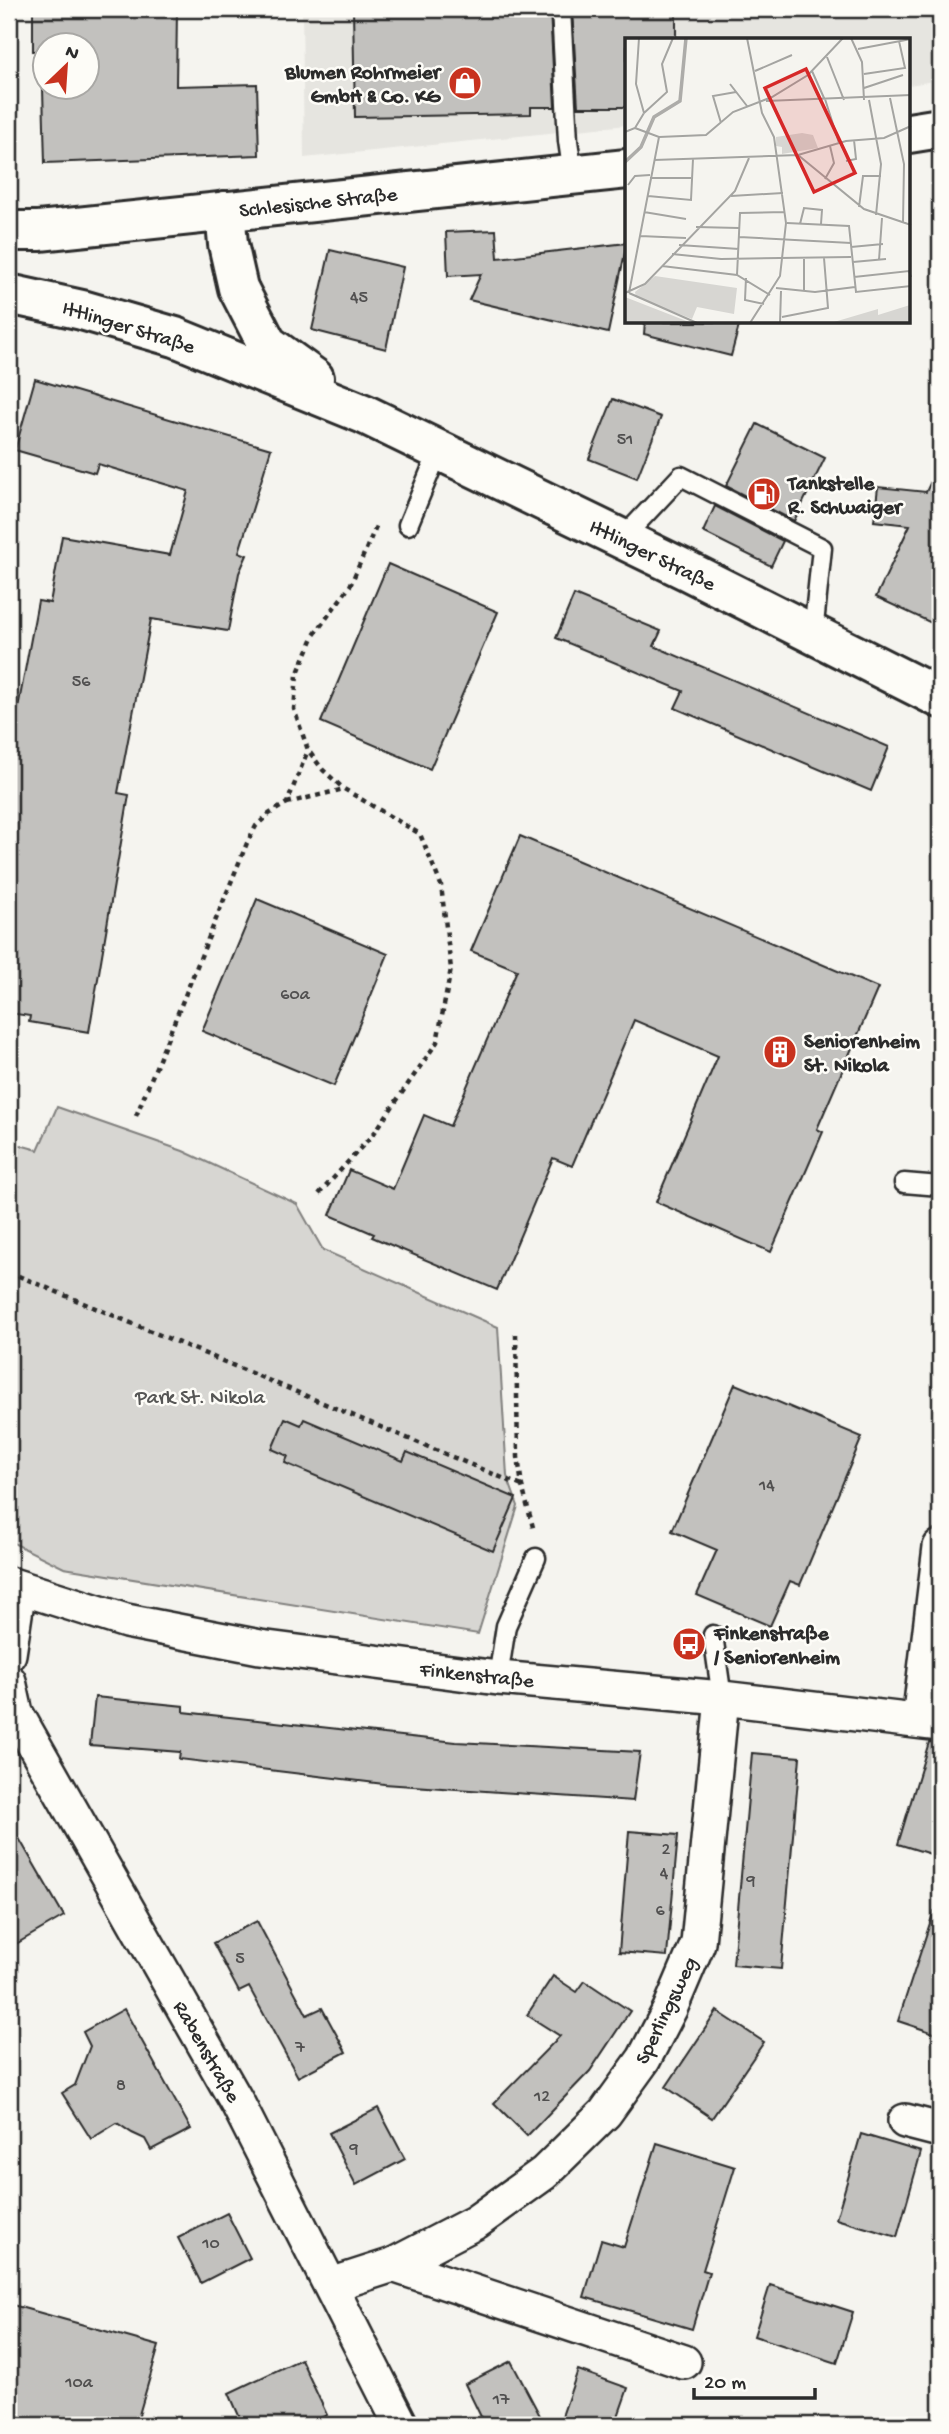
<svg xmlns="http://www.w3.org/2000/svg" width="949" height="2434" font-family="'Gochi Hand',sans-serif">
<rect width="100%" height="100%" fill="#f5f4ef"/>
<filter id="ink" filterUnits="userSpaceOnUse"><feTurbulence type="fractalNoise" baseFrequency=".0143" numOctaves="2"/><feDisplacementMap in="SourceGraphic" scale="14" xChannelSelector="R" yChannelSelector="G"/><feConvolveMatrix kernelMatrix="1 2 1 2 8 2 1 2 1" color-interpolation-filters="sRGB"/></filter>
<g filter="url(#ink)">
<polygon fill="#e6e5e0" points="302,9 940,9 940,80 909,85 909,40 627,40 627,125 304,158"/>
<polygon fill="#d7d6d2" stroke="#81807e" stroke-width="2" points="57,1107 183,1151 297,1204 323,1250 498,1327 507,1476 518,1506 478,1634 64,1568 9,1541 9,1142 38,1150"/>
<g fill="#c2c1be" stroke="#2b2b2b" stroke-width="2" fill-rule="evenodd">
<path d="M33,9h144l-1,77 81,-2 2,71 -214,8 -3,-112h-9zM46,46h42v42h-42z"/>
<polygon points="353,9 550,9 555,107 531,107 531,114 355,117"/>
<polygon points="572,9 676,9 676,40 627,40 627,107 578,107"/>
<polygon points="496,230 498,258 627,243 608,333 469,300 481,274 448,276 446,232"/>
<polygon points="330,250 403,267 386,349 312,330"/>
<polygon points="645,322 740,322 731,356 644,334"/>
<polygon points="35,379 271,449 239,552 247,555 239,573 228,631 151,619 118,793 129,795 89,1032 29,1022 30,1016 9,1013 9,756 38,601 50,603 62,536 170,555 188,491 98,464 95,473 15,450"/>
<polygon points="613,399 661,417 637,478 589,459"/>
<polygon points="757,424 825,458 794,521 726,486"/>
<polygon points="940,462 940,627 876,597 910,525 874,521 878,487 926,492"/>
<polygon points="715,506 783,541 771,566 703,532"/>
<polygon points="388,564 498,612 430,769 321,722"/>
<polygon points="574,595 661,631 654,646 889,747 871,791 675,708 683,691 556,638"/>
<polygon points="520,836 878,988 817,1129 823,1132 771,1252 656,1202 718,1056 634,1020 572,1166 553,1158 497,1290 372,1237 374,1234 330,1215 349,1170 393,1189 424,1115 450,1126 517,970 471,951"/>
<polygon points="257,899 388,954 334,1086 202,1031"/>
<polygon points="735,1384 862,1437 800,1585 790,1581 770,1626 697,1595 717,1550 672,1531"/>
<polygon points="285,1418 301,1425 304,1419 403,1461 407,1452 516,1498 493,1551 285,1463 288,1456 272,1449"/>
<polygon points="95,1697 184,1706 184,1712 456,1742 640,1752 633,1801 384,1784 179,1759 180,1752 90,1745"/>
<polygon points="929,1742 940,1743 940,1857 898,1844"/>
<polygon points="752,1753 800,1757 781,1969 733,1965"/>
<polygon points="9,1821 64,1916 9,1948"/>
<polygon points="629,1831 678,1835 667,1956 619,1952"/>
<polygon points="934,1911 940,1912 940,2035 898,2021"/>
<polygon points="257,1921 307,2015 322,2008 346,2052 298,2077 249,1987 239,1992 213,1943"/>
<polygon points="553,1976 577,1992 585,1981 630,2011 590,2071 527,2136 494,2103 560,2036 527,2015"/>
<polygon points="124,2009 191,2129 151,2150 145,2139 132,2133 117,2123 91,2139 62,2093 75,2085 90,2046 83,2032"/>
<polygon points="717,2011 764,2042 712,2118 666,2087"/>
<polygon points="378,2108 405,2159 356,2185 329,2133"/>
<polygon points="861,2134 921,2152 897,2237 836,2219"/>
<polygon points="657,2143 735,2167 703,2270 709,2272 692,2329 584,2297 601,2240 624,2247"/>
<polygon points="227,2213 250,2258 201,2283 178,2238"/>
<polygon points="770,2285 853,2312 837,2363 754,2336"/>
<polygon points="9,2304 159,2346 136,2425 43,2425 9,2416"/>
<polygon points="301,2359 327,2415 305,2425 243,2425 229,2393"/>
<polygon points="511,2361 545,2425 485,2425 465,2384"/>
<polygon points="578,2370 628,2388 615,2425 559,2425"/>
</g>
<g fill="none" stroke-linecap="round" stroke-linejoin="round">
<defs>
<g id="lane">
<polyline points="561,9 568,141 573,175"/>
<polyline points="408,525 439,450"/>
<polyline points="622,539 681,476 822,548 813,634"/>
<polyline points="904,1183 940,1186"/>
<polyline points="713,1635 722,1698"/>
<polyline points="498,1678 506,1626 536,1558"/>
</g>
<g id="street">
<polyline points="9,1584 126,1621 260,1647 498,1678 722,1698 940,1724"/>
<polyline points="9,1654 19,1588"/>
<polyline points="9,1681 16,1713 238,2104 401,2425"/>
<polyline points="919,1720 940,1547"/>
<polyline points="905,2121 940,2130"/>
<polyline points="393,2265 684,2362"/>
<polyline points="331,2285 393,2265 476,2222 544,2173 605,2113 644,2059 670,2009 698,1943 722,1698"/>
</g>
<g id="secondary">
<polyline points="909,133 940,128"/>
<polyline points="225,211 228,244 238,288 267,344 314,378"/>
<polyline points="9,231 39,231 627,169"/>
<polyline points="9,294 82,310 175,337 364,414 688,571 940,698"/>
</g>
</defs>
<use href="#lane" stroke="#2b2b2b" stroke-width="23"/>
<use href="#street" stroke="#2b2b2b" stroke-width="38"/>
<use href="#secondary" stroke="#2b2b2b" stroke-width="44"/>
<g stroke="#2b2b2b" stroke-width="4.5" stroke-dasharray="5 5" stroke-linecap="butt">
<polyline points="287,803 344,789"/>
<polyline points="136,1116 247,843 256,826 269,814 287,803 308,750"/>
<polyline points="319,1194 375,1132 437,1042 451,969 441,885 420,834 344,789 323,770 308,750 294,709 297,675 314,635 350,586 377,524"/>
<polyline points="9,1272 522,1486"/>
<polyline points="516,1334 518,1457 522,1486 534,1531"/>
</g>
<use href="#lane" stroke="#fdfcf7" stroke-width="18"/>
<use href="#street" stroke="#fdfcf7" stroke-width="33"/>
<use href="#secondary" stroke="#fdfcf7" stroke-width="38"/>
</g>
</g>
<defs>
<symbol id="shop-disc" viewBox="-11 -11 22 22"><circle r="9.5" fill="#c8321e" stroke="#fdfcf7"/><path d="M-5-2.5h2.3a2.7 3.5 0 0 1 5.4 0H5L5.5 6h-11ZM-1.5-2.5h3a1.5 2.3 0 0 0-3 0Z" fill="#fff"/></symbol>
<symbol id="fuel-disc" viewBox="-11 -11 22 22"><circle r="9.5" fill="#c8321e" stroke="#fdfcf7"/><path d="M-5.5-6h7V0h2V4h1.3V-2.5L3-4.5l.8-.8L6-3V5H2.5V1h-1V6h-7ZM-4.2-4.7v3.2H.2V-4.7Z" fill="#fff"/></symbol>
<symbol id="building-disc" viewBox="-11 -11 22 22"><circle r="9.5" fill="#c8321e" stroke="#fdfcf7"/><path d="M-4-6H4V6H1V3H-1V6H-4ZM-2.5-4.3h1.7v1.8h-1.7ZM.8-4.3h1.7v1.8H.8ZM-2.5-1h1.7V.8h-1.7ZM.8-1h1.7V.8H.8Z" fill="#fff"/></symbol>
<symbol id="bus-disc" viewBox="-11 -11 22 22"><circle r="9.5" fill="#c8321e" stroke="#fdfcf7"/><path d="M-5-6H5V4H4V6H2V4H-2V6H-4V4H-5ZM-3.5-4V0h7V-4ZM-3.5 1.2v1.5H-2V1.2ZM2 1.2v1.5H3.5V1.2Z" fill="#fff"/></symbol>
</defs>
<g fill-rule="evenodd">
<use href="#shop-disc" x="446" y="64" width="38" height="38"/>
<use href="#fuel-disc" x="745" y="475" width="38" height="38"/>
<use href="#building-disc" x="761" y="1033" width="38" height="38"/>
<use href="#bus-disc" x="670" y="1625" width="38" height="38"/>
</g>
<g text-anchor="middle" stroke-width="5" stroke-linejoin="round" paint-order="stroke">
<g font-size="18" fill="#515050">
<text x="359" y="302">45</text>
<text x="625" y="444">51</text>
<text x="81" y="686">56</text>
<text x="295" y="999">60a</text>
<text x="767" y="1490">14</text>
<text x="666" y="1854">2</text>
<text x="664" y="1878">4</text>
<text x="751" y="1885">9</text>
<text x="660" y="1915">6</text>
<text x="240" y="1963">5</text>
<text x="300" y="2052">7</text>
<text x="121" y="2090">8</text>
<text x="542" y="2101">12</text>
<text x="354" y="2153">9</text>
<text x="211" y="2248">10</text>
<text x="79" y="2387">10a</text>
<text x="501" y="2404">17</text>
</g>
<g font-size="21" font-weight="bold" fill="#2b2b2b" stroke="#fdfcf7" text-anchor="start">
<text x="440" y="78" text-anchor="end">Blumen Rohrmeier<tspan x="440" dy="24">GmbH &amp; Co. KG</tspan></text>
<text x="788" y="489">Tankstelle<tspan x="788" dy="24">R. Schwaiger</tspan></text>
<text x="804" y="1047">Seniorenheim<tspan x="804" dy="24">St. Nikola</tspan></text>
<text x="714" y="1639">Finkenstraße<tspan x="714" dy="24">/ Seniorenheim</tspan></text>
</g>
<g font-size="21" fill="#2b2b2b" stroke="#fdfcf7">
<text transform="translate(318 201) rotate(-6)" y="7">Schlesische Straße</text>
<text transform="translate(129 326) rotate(17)" y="7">Ittlinger Straße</text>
<text transform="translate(653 554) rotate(26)" y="7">Ittlinger Straße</text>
<text transform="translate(477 1674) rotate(6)" y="7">Finkenstraße</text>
<text transform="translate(665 2010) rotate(-64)" y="7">Sperlingsweg</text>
<text transform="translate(208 2051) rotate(60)" y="7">Rabenstraße</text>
</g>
<g font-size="21" fill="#565655" stroke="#fdfcf7">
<text x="200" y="1403">Park St. Nikola</text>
</g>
</g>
<g transform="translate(625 38)">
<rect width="285" height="285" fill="#f5f4ef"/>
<path d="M177,95l11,2 5,13 -36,6v-7l-6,-1v-9zM30,238l82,12 -3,26 -37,-7 -5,12 -56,-22 -1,-5zM0,259l64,25v1h-64zM285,267v18l-76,-1 44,-13v6z" fill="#d7d6d2"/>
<path fill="none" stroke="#adaca9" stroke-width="3.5" d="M0,124l16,-15 13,-30 26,-16 6,-63"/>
<path fill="none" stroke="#a4a4a1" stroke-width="2" d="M14,0l-3,46 8,29M122,0l15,75 12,24 12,86 -6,53 -30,47M226,0l11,24 2,38M233,11l53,-10M202,19l17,43M130,33l37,-16M187,33l12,27M239,36l41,-6 -6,-27M105,46l17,22M239,50l39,-13M265,60l14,66 -1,59M200,61l14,44M244,62l12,64 -5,51M141,63l145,-6M19,75l23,-21 -5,-28 11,-26M96,85l-8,-27 23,-4M10,90l24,9 47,-2 27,-23 39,-15 36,-22 35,-37M0,94l10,-4 9,-15M173,117l66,54 47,16M29,122l144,-5 48,-14 38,-3 27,-12M221,123l10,-2 -2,-19M25,140h41M200,141l9,-16 -4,-17M3,147l7,-9 15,-1M23,158l43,4 2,-41M106,158l52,-3M234,169l4,-31h18M19,174l42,7M162,185l62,3 7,66 55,-6M175,186l4,-16 18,2 -1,14M71,189l43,1M15,198l46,2M114,199l112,6M54,207l60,4M226,209l32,-3M47,216l49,5 130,-2M254,222l3,-42M228,224l33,-3M37,228l75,9 33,20M112,237l3,-62 45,-1M229,239l55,-6 2,6M121,240l-1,22 19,4M151,250l39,4 40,-5M179,253v-33M0,255l20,-9 90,-93 14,-33M4,255l30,-156M4,255l68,30M157,279l46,-9 -4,-50M155,285l1,-32"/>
<path fill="#d62828" fill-opacity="0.15" stroke="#d62828" stroke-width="3.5" d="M181,31l49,104 -41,19 -49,-104z"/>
<rect width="285" height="285" fill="none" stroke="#2b2b2b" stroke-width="3.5"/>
</g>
<rect width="949" height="2434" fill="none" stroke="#fdfcf7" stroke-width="35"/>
<rect x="18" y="18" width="914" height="2399" fill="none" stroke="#2b2b2b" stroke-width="2.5" filter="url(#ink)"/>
<g transform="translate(66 66) rotate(25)"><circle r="33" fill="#fdfcf7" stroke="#a9a8a5" stroke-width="2"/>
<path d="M0-5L12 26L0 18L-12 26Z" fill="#c8321e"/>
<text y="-10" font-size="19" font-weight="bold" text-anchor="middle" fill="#2b2b2b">N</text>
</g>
<path d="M694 2388v10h121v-10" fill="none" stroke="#2b2b2b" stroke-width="3.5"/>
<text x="704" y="2388" font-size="21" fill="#2b2b2b" stroke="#fdfcf7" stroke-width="5" paint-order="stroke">20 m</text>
</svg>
